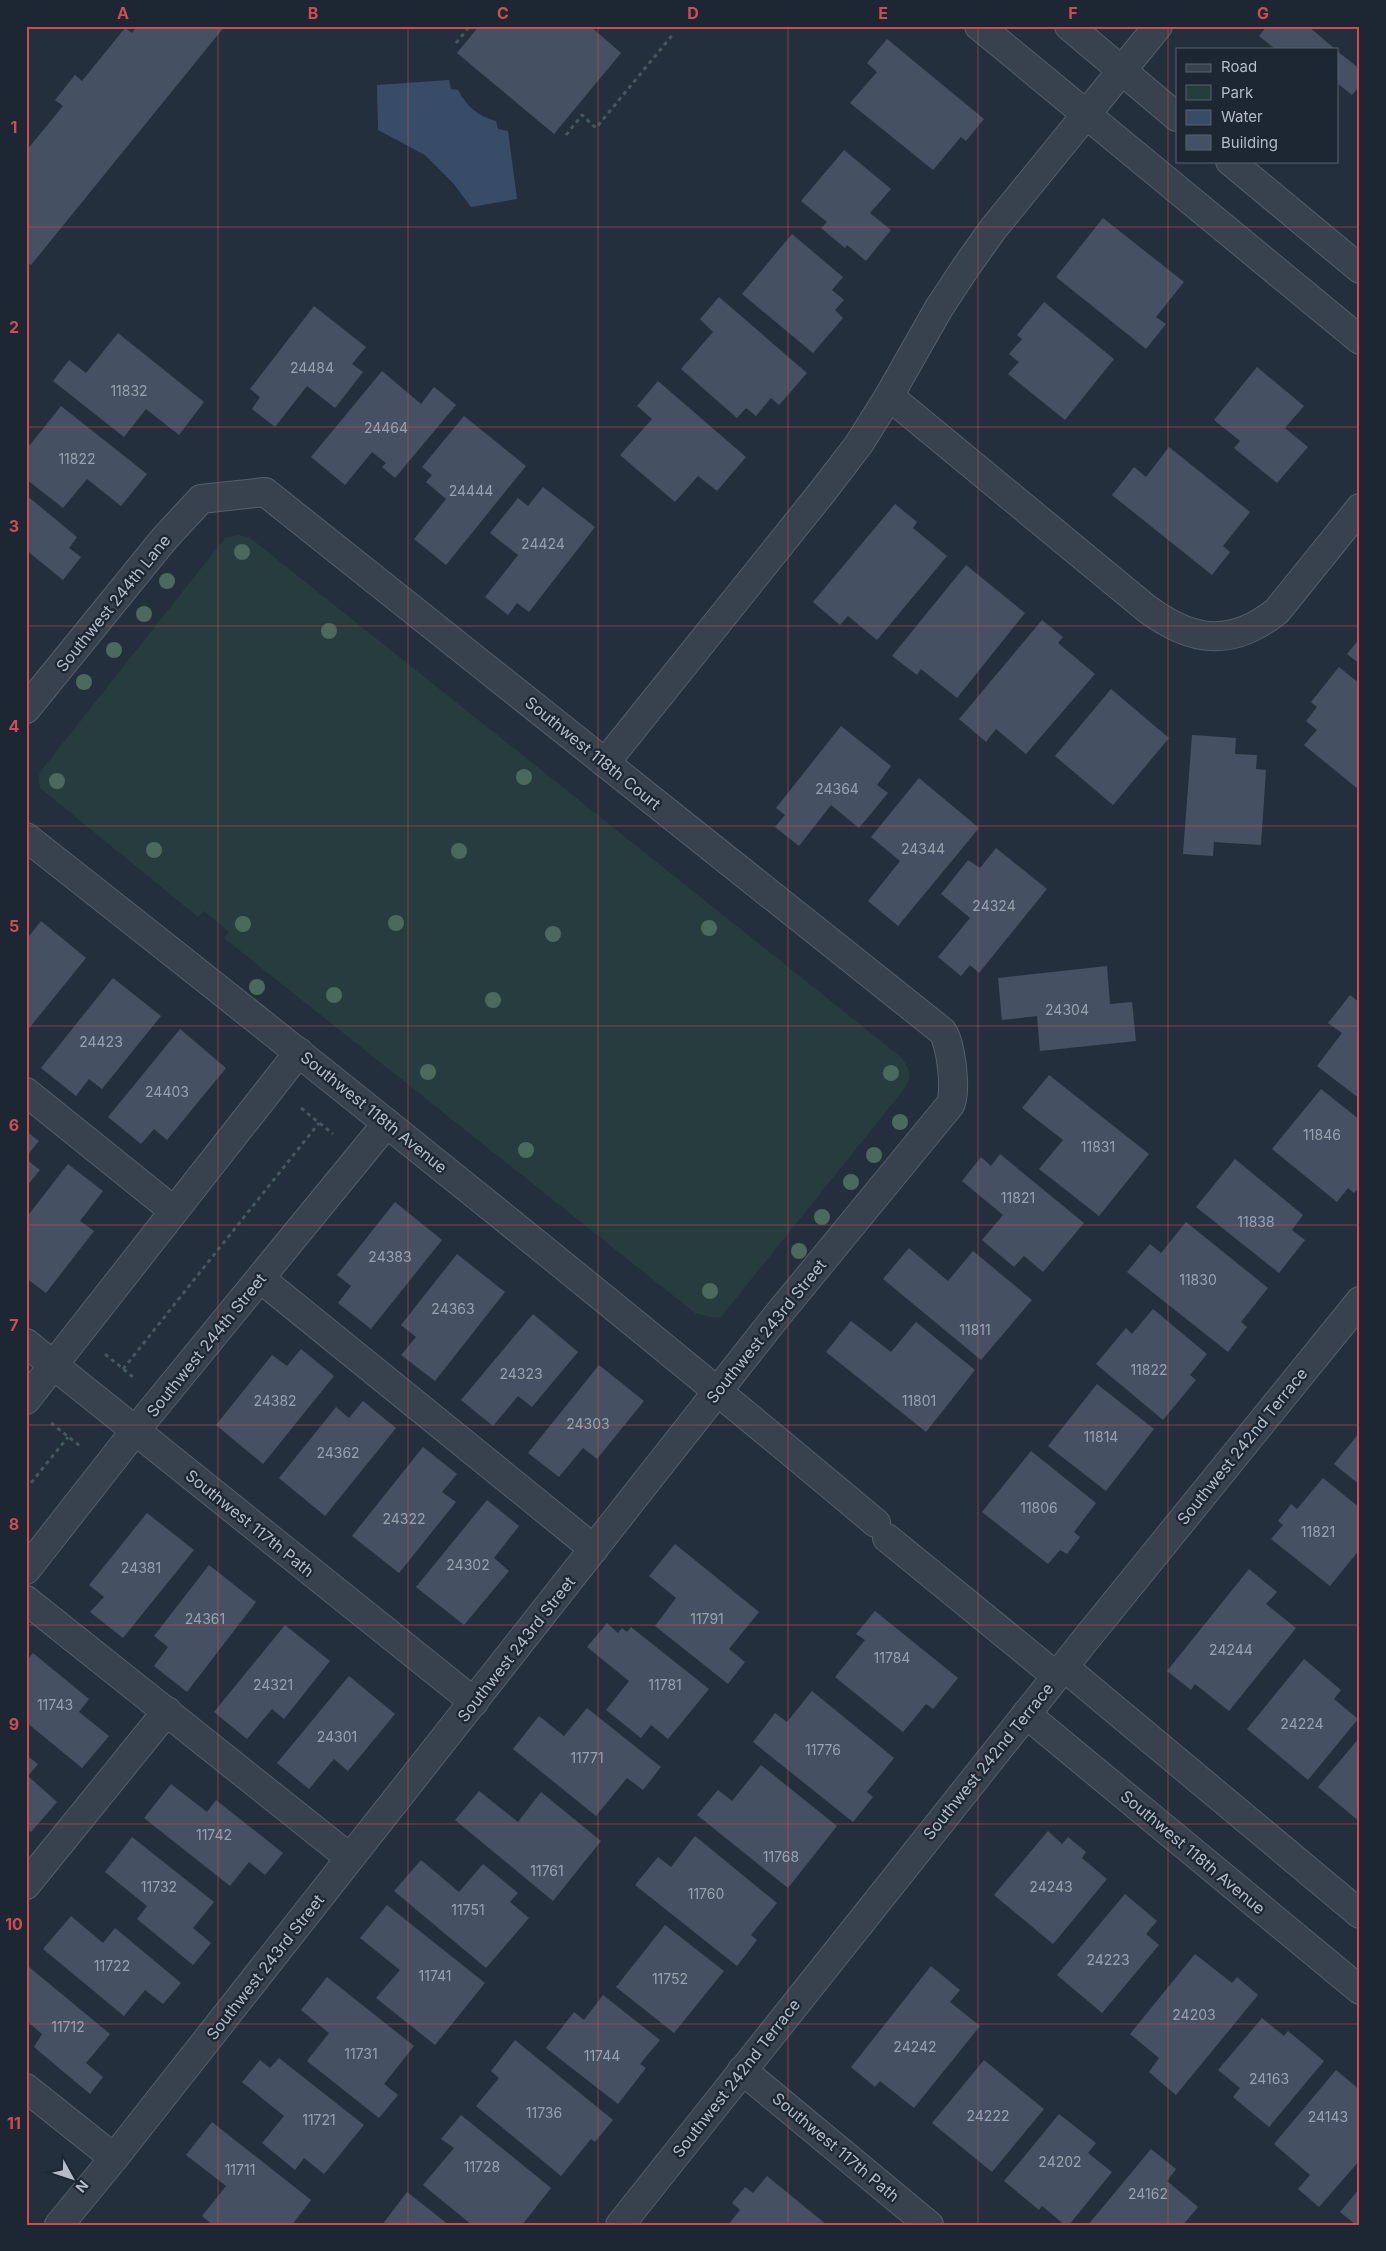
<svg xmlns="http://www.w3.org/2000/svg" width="1386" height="2251" font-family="Inter,sans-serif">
<rect width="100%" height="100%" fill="#242f3e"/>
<polygon fill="#263c3f" points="238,535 249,537 886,1045 902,1058 909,1070 910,1077 905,1088 721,1317 714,1318 695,1313 224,938 229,932 204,911 198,917 40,788 39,775 44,767 225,538"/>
<path fill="#394c67" d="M449,80l2,9 7,1c9,17 20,26 38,31l2,8 10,2 9,68 -46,8 -18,-24 -28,-28 -47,-25 -1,-45z"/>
<g fill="#455162">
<polygon points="137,26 225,26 31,265 26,262 26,151 63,106 55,100 75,75 82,81 125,28 132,33"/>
<polygon points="479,26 590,26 621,53 554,134 457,53"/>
<polygon points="1267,26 1308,26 1335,49 1275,49 1259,36"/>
<polygon points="887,39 984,119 966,141 961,137 933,170 850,103 877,72 867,63"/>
<polygon points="1337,51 1360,69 1360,86 1352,95 1337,83"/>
<polygon points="844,150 891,189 870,213 891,230 866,261 847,245 845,248 821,228 827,222 801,201"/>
<polygon points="1103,218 1184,282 1156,317 1166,324 1146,349 1056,277"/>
<polygon points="792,234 843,277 832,290 844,300 835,310 843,318 813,353 742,294"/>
<polygon points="719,297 807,373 779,405 771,398 756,416 746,408 737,418 681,369 713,332 700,319"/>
<polygon points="1044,302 1114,359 1065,420 1008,374 1019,362 1009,354 1022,339 1017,335"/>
<polygon points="314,306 366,347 352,364 363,372 335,408 307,386 275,427 252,409 260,397 250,389"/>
<polygon points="118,333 204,402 179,435 146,409 124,437 53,381 69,360 86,373"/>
<polygon points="1257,367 1304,406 1285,428 1308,447 1277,483 1234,448 1240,441 1214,420"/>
<polygon points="382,371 421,404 434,387 456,405 395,478 382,467 386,463 372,452 345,485 311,457"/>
<polygon points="658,381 746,457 717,491 698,476 675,502 620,455 652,419 637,406"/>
<polygon points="61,406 147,474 121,506 87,479 63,508 26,479 26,442 30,445"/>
<polygon points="464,416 526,466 446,565 414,539 446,499 426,482 432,475 422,467"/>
<polygon points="1169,447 1250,512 1223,546 1230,552 1212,575 1112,495 1134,467 1146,477"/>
<polygon points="543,487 595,527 529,612 517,603 508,615 485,597 518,555 490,533 518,498 528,506"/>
<polygon points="26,495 77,537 69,548 81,557 63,580 26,550"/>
<polygon points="895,504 917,522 913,528 947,556 877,640 848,616 840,625 813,602"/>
<polygon points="966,565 1025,613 957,698 921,669 917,675 892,656"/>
<polygon points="1042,620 1063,637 1058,643 1095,674 1026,754 996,729 986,742 959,719"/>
<polygon points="1360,638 1360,664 1347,654"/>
<polygon points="1339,667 1360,684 1360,787 1358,789 1304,745 1317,730 1306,721 1317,707 1311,702"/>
<polygon points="1111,689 1169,738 1113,805 1055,756"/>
<polygon points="841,726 891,766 877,785 888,793 859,828 831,805 799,846 775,827 785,815 776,808"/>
<polygon points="1192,735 1236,738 1235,754 1257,755 1256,769 1266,770 1261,845 1214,842 1213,856 1183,854"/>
<polygon points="919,778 979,828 898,926 868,901 900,861 871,837"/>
<polygon points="996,848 1047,889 979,973 970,965 961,976 938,957 970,918 941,894 968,860 980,868"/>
<polygon points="41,921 86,958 26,1032 26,940"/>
<polygon points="1107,966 1110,1004 1132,1002 1136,1041 1040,1051 1037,1016 1002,1020 998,978"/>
<polygon points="113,978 161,1016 102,1089 89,1079 76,1096 41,1068"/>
<polygon points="1350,995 1360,1003 1360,1099 1317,1066 1342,1033 1328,1023"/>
<polygon points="180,1029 226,1068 167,1140 154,1129 141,1144 108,1117"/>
<polygon points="1049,1075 1149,1154 1099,1216 1039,1169 1063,1140 1022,1108"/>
<polygon points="1321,1089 1360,1120 1360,1186 1354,1193 1348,1188 1337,1202 1272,1149"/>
<polygon points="26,1131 39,1141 26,1157"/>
<polygon points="1000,1154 1084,1223 1043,1272 1024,1256 1014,1267 982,1240 1003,1215 962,1181 981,1157 991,1166"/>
<polygon points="26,1159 40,1170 26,1187"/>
<polygon points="1235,1159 1303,1215 1292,1230 1305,1240 1279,1273 1196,1207"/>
<polygon points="68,1164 103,1191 80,1221 94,1231 46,1293 26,1278 26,1218"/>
<polygon points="395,1202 442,1240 371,1329 338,1303 351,1286 337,1275"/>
<polygon points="1186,1222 1268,1288 1241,1322 1247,1327 1228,1352 1127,1272 1150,1244 1161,1253"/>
<polygon points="909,1248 948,1281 973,1251 1032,1300 981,1360 883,1279"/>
<polygon points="457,1254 505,1292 435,1381 401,1355 416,1337 401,1325"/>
<polygon points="1153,1309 1207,1354 1190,1375 1196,1380 1163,1420 1096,1364 1126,1328 1132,1334"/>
<polygon points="533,1314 578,1352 532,1407 518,1396 493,1426 461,1400"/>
<polygon points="851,1321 891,1352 916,1322 975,1370 926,1432 826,1352"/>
<polygon points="301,1349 334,1376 263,1464 216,1425 272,1355 287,1366"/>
<polygon points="599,1365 644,1401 597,1459 583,1448 559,1477 528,1453"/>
<polygon points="1097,1384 1154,1429 1106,1491 1048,1446"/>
<polygon points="363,1401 396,1428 325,1516 279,1478 336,1407 349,1418"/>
<polygon points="1360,1432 1360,1485 1334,1464"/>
<polygon points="423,1447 457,1474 442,1492 456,1502 399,1573 352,1536"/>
<polygon points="1031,1451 1096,1503 1074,1532 1080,1537 1067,1554 1060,1550 1048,1564 982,1512"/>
<polygon points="1323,1478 1360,1508 1360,1549 1330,1586 1271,1539 1283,1525 1278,1521 1291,1504 1297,1509"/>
<polygon points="487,1500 519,1526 494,1558 509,1571 464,1625 416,1587"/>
<polygon points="147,1513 194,1550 123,1638 90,1612 104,1597 89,1585"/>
<polygon points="675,1544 759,1612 729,1649 745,1662 728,1684 655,1626 676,1598 649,1576"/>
<polygon points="209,1565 256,1602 187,1692 154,1666 168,1647 154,1636"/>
<polygon points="1249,1569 1277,1592 1266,1604 1296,1628 1229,1711 1195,1684 1191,1690 1167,1671"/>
<polygon points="875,1611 958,1678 933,1709 926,1704 903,1732 835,1677 865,1640 856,1634"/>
<polygon points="607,1623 618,1633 622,1628 627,1632 631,1627 709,1689 668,1739 651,1725 641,1738 606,1710 629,1681 587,1647"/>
<polygon points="285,1625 330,1661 284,1719 272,1709 247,1739 214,1712"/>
<polygon points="33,1653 89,1699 79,1712 109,1736 82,1768 26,1722 26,1661"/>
<polygon points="1304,1659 1341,1690 1334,1699 1358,1719 1308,1780 1247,1729"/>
<polygon points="349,1676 395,1714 348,1771 334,1759 309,1789 277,1763"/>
<polygon points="812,1691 894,1758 867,1792 873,1797 853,1822 753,1742 775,1713 787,1722"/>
<polygon points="587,1708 661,1767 643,1790 627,1778 596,1816 513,1749 539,1716 564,1736"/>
<polygon points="1360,1737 1360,1822 1318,1787"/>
<polygon points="26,1755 38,1764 28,1776 57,1802 31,1832 26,1829"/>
<polygon points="761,1765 837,1826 788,1888 697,1815 718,1790 732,1801"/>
<polygon points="171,1784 207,1812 216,1800 283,1853 265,1875 249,1862 230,1886 144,1818"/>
<polygon points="479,1791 518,1822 541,1792 601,1841 553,1901 455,1820"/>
<polygon points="1048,1831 1062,1844 1068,1837 1086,1852 1082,1858 1107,1879 1053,1944 994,1895"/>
<polygon points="695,1836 777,1903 751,1935 757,1940 737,1966 635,1885 658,1857 671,1867"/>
<polygon points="132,1837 214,1902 193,1928 211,1943 193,1965 137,1919 147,1906 105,1872"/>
<polygon points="421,1860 459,1892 483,1864 518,1893 510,1902 529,1918 486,1968 394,1891"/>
<polygon points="1125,1894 1157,1921 1146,1934 1159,1945 1102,2013 1057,1975"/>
<polygon points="387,1905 485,1983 435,2045 376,1998 400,1970 360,1938"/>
<polygon points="71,1916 103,1943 115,1928 181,1983 163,2004 145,1990 124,2016 43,1949"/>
<polygon points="665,1925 724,1971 674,2033 616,1987"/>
<polygon points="1195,1954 1232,1983 1237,1977 1258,1995 1176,2095 1149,2072 1159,2058 1130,2034"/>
<polygon points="931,1966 960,1990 950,2002 980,2026 914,2108 880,2081 875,2087 851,2067"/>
<polygon points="29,1967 110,2034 86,2063 103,2077 90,2094 34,2047 42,2034 26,2020 26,1971"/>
<polygon points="327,1977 414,2046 384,2084 398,2095 379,2118 307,2061 329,2033 301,2010"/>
<polygon points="603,1995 660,2040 640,2064 646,2068 618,2104 546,2048 574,2012 584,2020"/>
<polygon points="1262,2018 1284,2036 1288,2031 1324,2061 1269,2127 1233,2097 1240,2088 1218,2070"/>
<polygon points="515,2040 613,2120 595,2142 591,2139 561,2176 476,2106 499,2078 491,2071"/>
<polygon points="279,2058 364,2125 324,2174 304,2158 295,2170 262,2143 284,2116 242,2082 260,2060 270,2068"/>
<polygon points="984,2060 1044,2109 992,2172 932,2123"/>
<polygon points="1336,2070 1360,2090 1360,2160 1319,2207 1298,2189 1310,2175 1274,2144"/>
<polygon points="1059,2114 1096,2143 1088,2153 1112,2172 1069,2225 1065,2225 1042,2206 1039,2210 1004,2181"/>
<polygon points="461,2115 551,2188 522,2225 472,2225 423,2185 454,2148 441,2139"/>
<polygon points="212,2122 311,2200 292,2225 213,2225 202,2216 226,2186 186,2155"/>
<polygon points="1151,2149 1176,2169 1167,2181 1198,2207 1183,2225 1088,2225"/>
<polygon points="767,2176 827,2225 728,2225 740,2210 732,2203 745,2187 753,2193"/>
<polygon points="1360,2188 1360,2225 1356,2225 1340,2212"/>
<polygon points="407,2192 449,2225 382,2225"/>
</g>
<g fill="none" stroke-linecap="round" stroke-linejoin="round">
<defs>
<g id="street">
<polyline points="979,26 1360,340"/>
<polyline points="1069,26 1177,117"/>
<polyline points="1230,161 1360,269"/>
<path d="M889,396l257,212c45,34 85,40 131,3l83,-103"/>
<path d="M26,709l138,-170 37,-40 64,-7 677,539c9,11 15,62 8,74l-174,212 -662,841 -55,67"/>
<polyline points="605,763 823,491 859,444 889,396 939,308 966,267 993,229 1158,26"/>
<path d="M26,837c286,225 571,452 850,686"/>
<polyline points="26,1092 174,1211"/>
<polyline points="261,1279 594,1549"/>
<polyline points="26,1343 474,1702"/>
<polyline points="26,1400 299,1052"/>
<polyline points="887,1538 1056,1676"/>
<polyline points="26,1570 135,1431 387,1123"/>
<polyline points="26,1600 350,1858"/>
<polyline points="1064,1667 1360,1914"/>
<polyline points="1026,1714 1360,1990"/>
<polyline points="26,1885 167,1711"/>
<polyline points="742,2070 929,2225"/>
<polyline points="26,2088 114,2158"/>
<polyline points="620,2225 1086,1639 1360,1301"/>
</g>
</defs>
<use href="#street" stroke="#565f6c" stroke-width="30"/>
<g stroke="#44595c" stroke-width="3" stroke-dasharray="4 4" stroke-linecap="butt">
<polyline points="456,43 470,26"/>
<polyline points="566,135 582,115 596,128 674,33"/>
<polyline points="301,1108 333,1134"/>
<polyline points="105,1354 133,1377"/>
<polyline points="123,1369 319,1123"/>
<polyline points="51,1423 80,1446"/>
<polyline points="26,1489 68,1437"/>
</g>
<use href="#street" stroke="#38414e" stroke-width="28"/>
</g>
<g fill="#4b6a5d">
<circle cx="242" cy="552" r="8"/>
<circle cx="167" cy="581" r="8"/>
<circle cx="144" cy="614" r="8"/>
<circle cx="329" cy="631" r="8"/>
<circle cx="114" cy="650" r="8"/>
<circle cx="84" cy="682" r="8"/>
<circle cx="524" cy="777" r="8"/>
<circle cx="57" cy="781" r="8"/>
<circle cx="154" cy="850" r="8"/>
<circle cx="459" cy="851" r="8"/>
<circle cx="396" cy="923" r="8"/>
<circle cx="243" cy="924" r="8"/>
<circle cx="709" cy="928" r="8"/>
<circle cx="553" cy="934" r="8"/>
<circle cx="257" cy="987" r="8"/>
<circle cx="334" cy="995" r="8"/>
<circle cx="493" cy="1000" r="8"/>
<circle cx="428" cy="1072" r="8"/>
<circle cx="891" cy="1073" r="8"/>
<circle cx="900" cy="1122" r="8"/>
<circle cx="526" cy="1150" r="8"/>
<circle cx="874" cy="1155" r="8"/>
<circle cx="851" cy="1182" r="8"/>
<circle cx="822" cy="1217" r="8"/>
<circle cx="799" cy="1251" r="8"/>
<circle cx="710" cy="1291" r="8"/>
</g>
<path fill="none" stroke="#ce4d50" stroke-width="1" stroke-opacity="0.55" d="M218,26v2199M408,26v2199M598,26v2199M788,26v2199M978,26v2199M1168,26v2199M26,227h1334M26,427h1334M26,626h1334M26,826h1334M26,1026h1334M26,1225h1334M26,1425h1334M26,1625h1334M26,1824h1334M26,2024h1334"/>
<g text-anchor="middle" stroke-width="4.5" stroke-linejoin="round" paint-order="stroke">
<g font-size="14" fill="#98a1af">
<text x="312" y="373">24484</text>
<text x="129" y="396">11832</text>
<text x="386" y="433">24464</text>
<text x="77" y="464">11822</text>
<text x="471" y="496">24444</text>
<text x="543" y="549">24424</text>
<text x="837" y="794">24364</text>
<text x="923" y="854">24344</text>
<text x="994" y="911">24324</text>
<text x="1067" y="1015">24304</text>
<text x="101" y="1047">24423</text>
<text x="167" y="1097">24403</text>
<text x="1322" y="1140">11846</text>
<text x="1098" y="1152">11831</text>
<text x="1018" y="1203">11821</text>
<text x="1256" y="1227">11838</text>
<text x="390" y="1262">24383</text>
<text x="1198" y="1285">11830</text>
<text x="453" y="1314">24363</text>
<text x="975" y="1335">11811</text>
<text x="1149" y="1375">11822</text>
<text x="521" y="1379">24323</text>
<text x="275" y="1406">24382</text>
<text x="919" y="1406">11801</text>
<text x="588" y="1429">24303</text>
<text x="1101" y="1442">11814</text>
<text x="338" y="1458">24362</text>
<text x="1039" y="1513">11806</text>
<text x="404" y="1524">24322</text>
<text x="1318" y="1537">11821</text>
<text x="468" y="1570">24302</text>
<text x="141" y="1573">24381</text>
<text x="205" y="1624">24361</text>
<text x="707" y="1624">11791</text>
<text x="1231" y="1655">24244</text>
<text x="892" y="1663">11784</text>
<text x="273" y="1690">24321</text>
<text x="665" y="1690">11781</text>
<text x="55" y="1710">11743</text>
<text x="1302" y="1729">24224</text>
<text x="337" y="1742">24301</text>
<text x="823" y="1755">11776</text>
<text x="587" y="1763">11771</text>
<text x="214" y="1840">11742</text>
<text x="781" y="1862">11768</text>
<text x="547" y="1876">11761</text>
<text x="159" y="1892">11732</text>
<text x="1051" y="1892">24243</text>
<text x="706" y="1899">11760</text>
<text x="468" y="1915">11751</text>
<text x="1108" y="1965">24223</text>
<text x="112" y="1971">11722</text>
<text x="435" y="1981">11741</text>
<text x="670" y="1984">11752</text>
<text x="1194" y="2020">24203</text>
<text x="68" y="2032">11712</text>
<text x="915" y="2052">24242</text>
<text x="361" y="2059">11731</text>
<text x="602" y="2061">11744</text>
<text x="1269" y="2084">24163</text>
<text x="544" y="2118">11736</text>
<text x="988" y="2121">24222</text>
<text x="1328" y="2122">24143</text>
<text x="319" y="2125">11721</text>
<text x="1060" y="2167">24202</text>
<text x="482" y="2172">11728</text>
<text x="240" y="2175">11711</text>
<text x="1148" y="2199">24162</text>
</g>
<g font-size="16" fill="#b4bcc9" stroke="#1d2633">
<text transform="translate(113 603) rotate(-51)" y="6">Southwest 244th Lane</text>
<text transform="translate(593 753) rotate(39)" y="6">Southwest 118th Court</text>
<text transform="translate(374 1112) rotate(39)" y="6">Southwest 118th Avenue</text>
<text transform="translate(766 1331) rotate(-51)" y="6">Southwest 243rd Street</text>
<text transform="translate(206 1345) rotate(-51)" y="6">Southwest 244th Street</text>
<text transform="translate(1242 1446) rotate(-51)" y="6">Southwest 242nd Terrace</text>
<text transform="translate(250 1523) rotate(39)" y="6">Southwest 117th Path</text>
<text transform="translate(516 1649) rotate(-52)" y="6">Southwest 243rd Street</text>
<text transform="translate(988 1761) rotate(-51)" y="6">Southwest 242nd Terrace</text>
<text transform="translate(1193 1852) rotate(40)" y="6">Southwest 118th Avenue</text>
<text transform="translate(265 1967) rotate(-52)" y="6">Southwest 243rd Street</text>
<text transform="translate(736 2078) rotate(-52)" y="6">Southwest 242nd Terrace</text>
<text transform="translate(836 2147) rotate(40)" y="6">Southwest 117th Path</text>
</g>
</g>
<rect width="1386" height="2251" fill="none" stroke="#1d2633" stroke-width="55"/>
<rect x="1176" y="48" width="162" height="115" fill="#1d2633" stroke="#59626f"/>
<rect x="1186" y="64" width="25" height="8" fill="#38414e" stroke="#59626f"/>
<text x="1221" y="72" font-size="15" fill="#b4bcc9">Road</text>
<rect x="1186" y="85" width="25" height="15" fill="#263c3f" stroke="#59626f"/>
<text x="1221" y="98" font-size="15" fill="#b4bcc9">Park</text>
<rect x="1186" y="110" width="25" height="15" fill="#394c67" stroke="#59626f"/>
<text x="1221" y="122" font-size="15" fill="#b4bcc9">Water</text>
<rect x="1186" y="135" width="25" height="15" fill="#455162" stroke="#59626f"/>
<text x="1221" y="148" font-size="15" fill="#b4bcc9">Building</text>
<g transform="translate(72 2178) rotate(130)" stroke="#1d2633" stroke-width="4" paint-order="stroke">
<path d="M0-4L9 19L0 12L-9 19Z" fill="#b4bcc9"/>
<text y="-8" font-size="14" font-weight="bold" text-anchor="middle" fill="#b4bcc9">N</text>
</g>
<rect x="28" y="28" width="1330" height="2196" fill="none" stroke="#ce4d50" stroke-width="2"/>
<g font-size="16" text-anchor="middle" font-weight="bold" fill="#ce4d50">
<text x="123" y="19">A</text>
<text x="313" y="19">B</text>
<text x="503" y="19">C</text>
<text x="693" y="19">D</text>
<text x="883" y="19">E</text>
<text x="1073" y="19">F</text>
<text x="1263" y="19">G</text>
<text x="14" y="133">1</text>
<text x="14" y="333">2</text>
<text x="14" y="532">3</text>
<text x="14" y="732">4</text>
<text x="14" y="932">5</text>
<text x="14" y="1131">6</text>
<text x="14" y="1331">7</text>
<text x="14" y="1530">8</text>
<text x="14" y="1730">9</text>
<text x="14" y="1930">10</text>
<text x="14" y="2129">11</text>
</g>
</svg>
